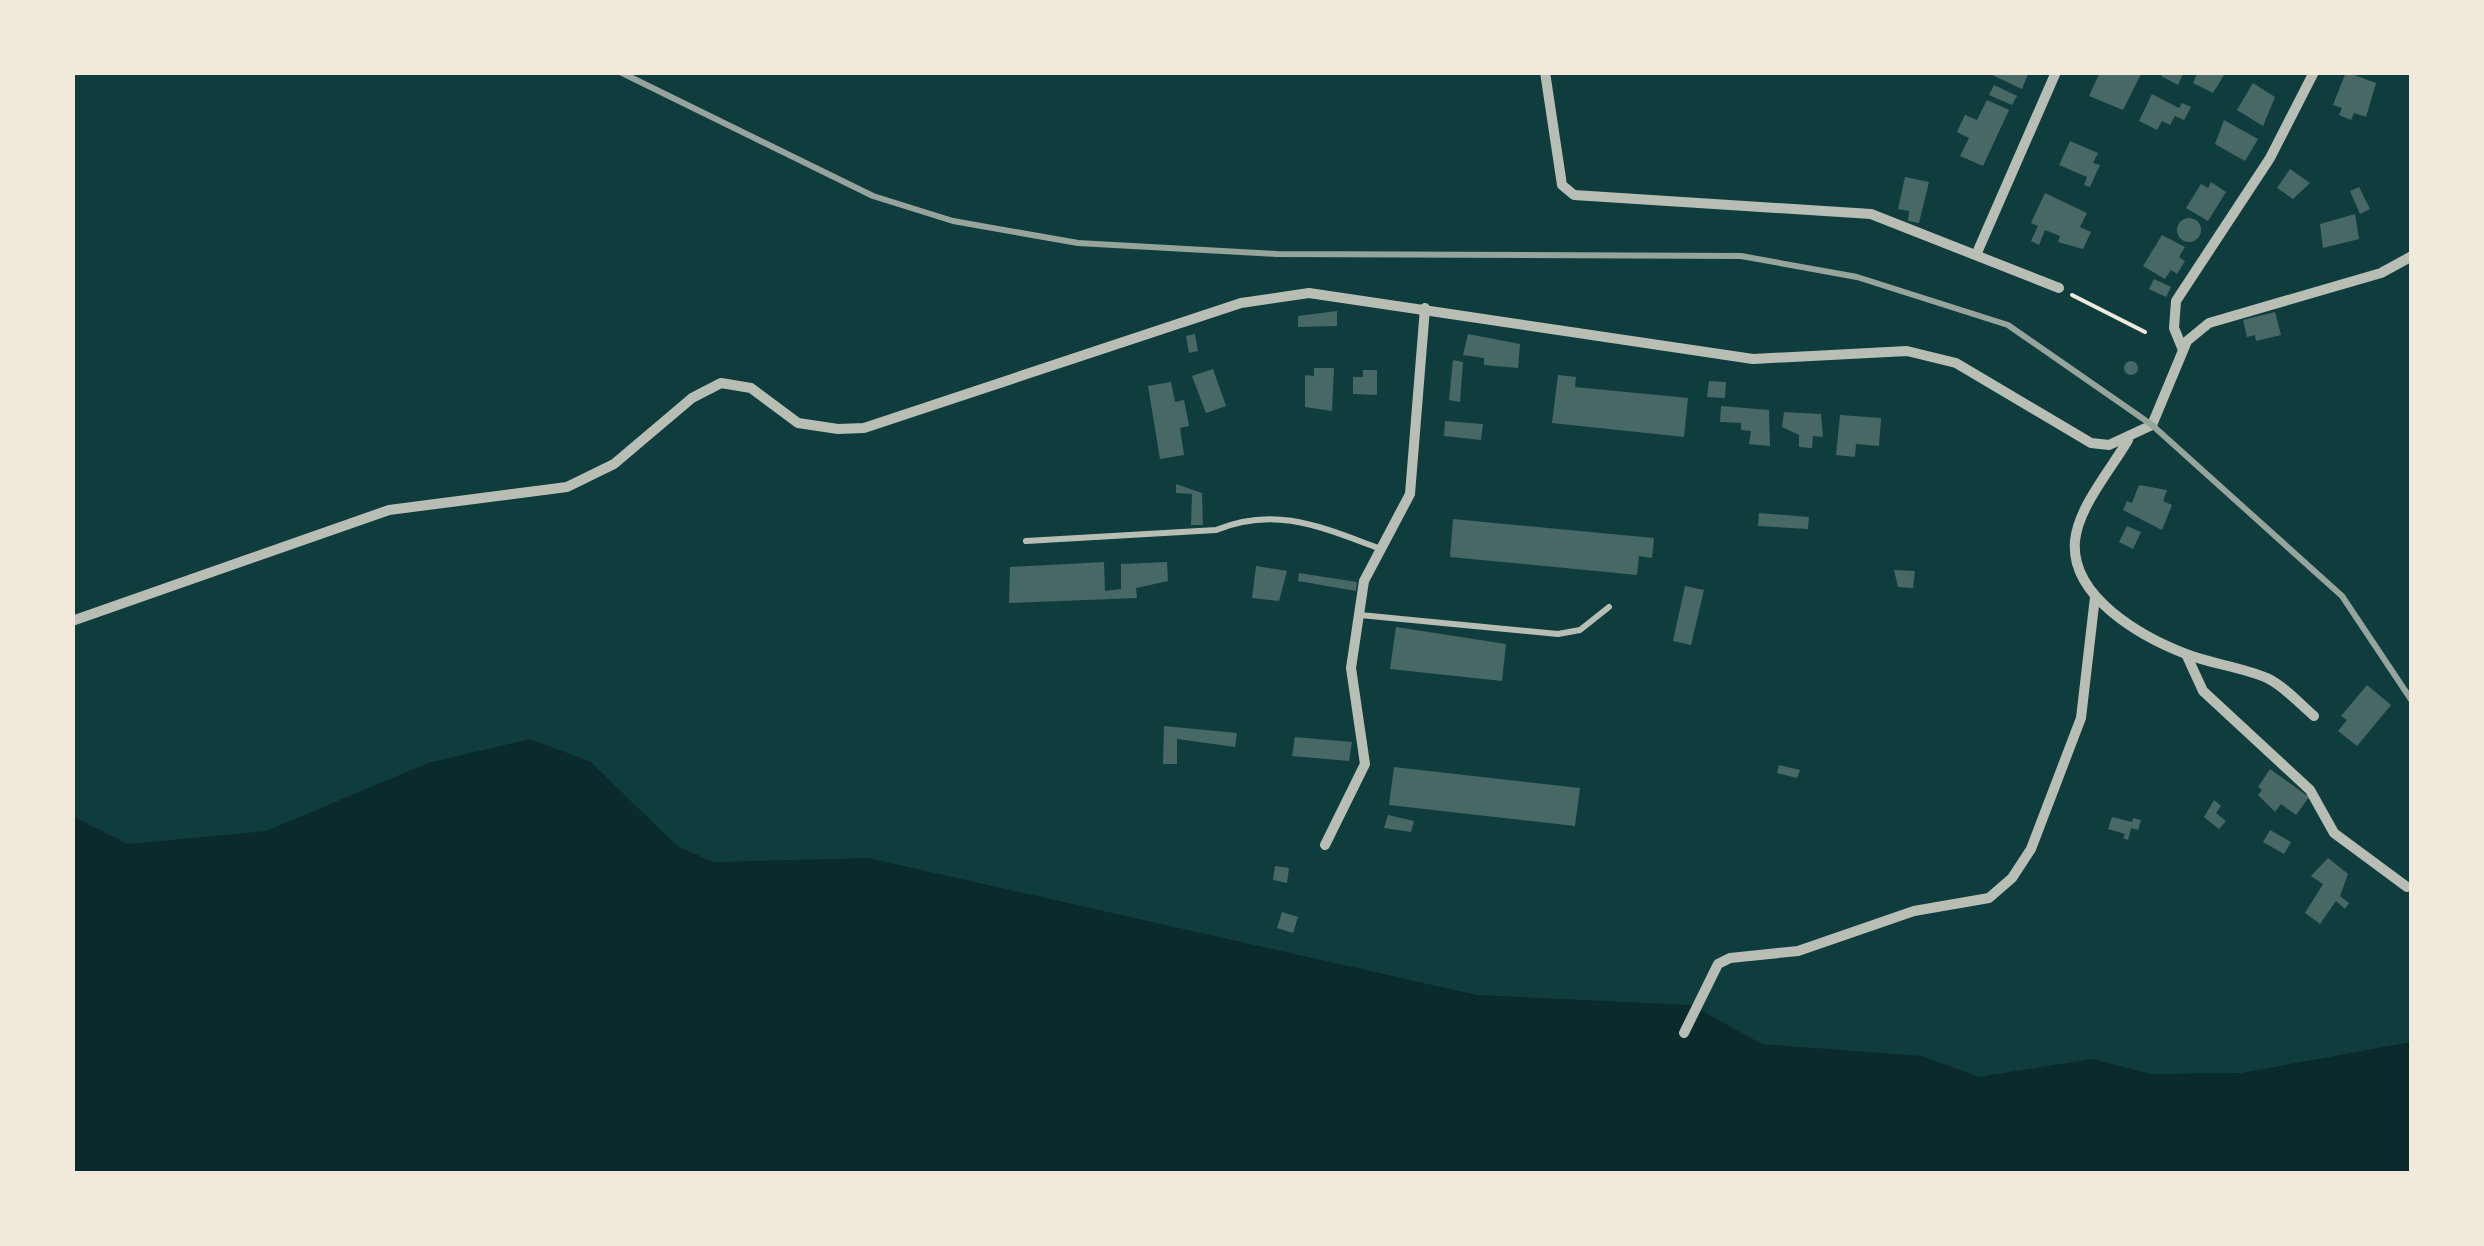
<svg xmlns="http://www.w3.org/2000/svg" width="2484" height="1246" font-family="'IBM Plex Serif',serif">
<rect width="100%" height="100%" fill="#0f3d3e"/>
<polygon fill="#0a2a2b" points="530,739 591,762 677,846 713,862 868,858 1477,995 1691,1005 1762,1044 1922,1056 1979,1077 2092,1059 2151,1074 2241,1073 2411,1042 2411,1173 73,1173 72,816 128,844 266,831 428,763"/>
<g fill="#486865">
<polygon points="1986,72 2029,72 2022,89"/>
<polygon points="2100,72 2142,72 2123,110 2089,96"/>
<polygon points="2163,72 2184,72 2178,85 2161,76"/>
<polygon points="2198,72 2224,75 2213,93 2193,83"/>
<polygon points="2346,72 2376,83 2366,117 2354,113 2351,120 2339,115 2342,108 2333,105"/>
<polygon points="2253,83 2275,97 2263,126 2237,110"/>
<polygon points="1994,85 2017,96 2012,105 1989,95"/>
<polygon points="2152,94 2179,108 2182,103 2191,107 2184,120 2175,116 2170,125 2162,121 2157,130 2139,121"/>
<polygon points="1987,100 2009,110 1983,166 1960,156 1969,138 1957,132 1965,115 1977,120"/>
<polygon points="2224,120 2258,139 2245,161 2215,144"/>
<polygon points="2070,141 2098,153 2093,163 2100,165 2090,187 2084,185 2087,177 2059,165"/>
<polygon points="2290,169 2310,183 2293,199 2277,188"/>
<polygon points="1905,177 1929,182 1919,223 1908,221 1909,211 1898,209"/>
<polygon points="2211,182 2226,192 2208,221 2186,208 2201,184 2208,188"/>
<polygon points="2359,187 2370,209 2360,214 2350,191"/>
<polygon points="2045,193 2087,213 2080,227 2091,232 2083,249 2058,242 2060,236 2045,230 2039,245 2031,241 2038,226 2031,223"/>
<polygon points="2355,214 2359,239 2323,248 2320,224"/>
<circle cx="2189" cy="230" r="12"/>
<polygon points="2162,235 2185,247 2179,257 2185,261 2177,274 2171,270 2165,279 2143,266"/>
<polygon points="2154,279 2171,287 2166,297 2149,289"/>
<polygon points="1337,311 1337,326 1298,327 1298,316"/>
<polygon points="2275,312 2281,335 2256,341 2255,335 2247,337 2243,320"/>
<polygon points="1195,334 1198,351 1189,353 1186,336"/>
<polygon points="1468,334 1520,344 1518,368 1484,365 1484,358 1463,355"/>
<polygon points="1453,360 1463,362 1460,402 1449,400"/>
<circle cx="2131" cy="368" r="7"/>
<polygon points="1314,368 1334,368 1332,411 1305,407 1305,375 1314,376"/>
<polygon points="1213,369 1226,406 1206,413 1192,376"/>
<polygon points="1363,370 1377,370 1377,395 1353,394 1353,377 1363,377"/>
<polygon points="1558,375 1576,377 1575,387 1688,398 1684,437 1552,423"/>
<polygon points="1709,381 1726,382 1725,398 1707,397"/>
<polygon points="1171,382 1175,402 1184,400 1189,426 1180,428 1184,455 1160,459 1148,386"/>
<polygon points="1721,406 1769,410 1770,446 1749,444 1751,431 1741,430 1741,423 1720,422"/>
<polygon points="1784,412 1821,414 1823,437 1813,436 1812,448 1799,447 1799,435 1782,427"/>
<polygon points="1840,415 1881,418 1879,446 1856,444 1855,457 1836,455"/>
<polygon points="1445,421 1483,424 1481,440 1444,436"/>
<polygon points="1176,484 1202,493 1203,525 1191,525 1192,494 1176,493"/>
<polygon points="2139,485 2167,490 2163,501 2172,505 2162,530 2123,510 2127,501 2132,503"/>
<polygon points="1759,513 1809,517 1808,529 1758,526"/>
<polygon points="1453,519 1654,538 1652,558 1639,556 1637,575 1450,557"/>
<polygon points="2127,526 2141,532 2133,549 2119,542"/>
<polygon points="1104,562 1105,591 1121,589 1121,564 1167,562 1168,581 1136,588 1137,598 1009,603 1010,567"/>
<polygon points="1256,566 1287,571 1279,601 1252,598"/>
<polygon points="1894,570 1915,571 1913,588 1898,587"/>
<polygon points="1299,573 1357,582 1356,591 1298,581"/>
<polygon points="1685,586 1704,590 1691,645 1673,641"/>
<polygon points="1396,627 1506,644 1502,681 1390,669"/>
<polygon points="2367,685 2391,705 2357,746 2338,731 2347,720 2341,716"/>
<polygon points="1164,726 1237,733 1235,747 1177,739 1177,764 1163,764"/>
<polygon points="1295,737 1352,742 1349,761 1292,756"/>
<polygon points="1779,765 1800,770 1797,778 1777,773"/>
<polygon points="1394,767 1580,788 1575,826 1389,805"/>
<polygon points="2270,769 2309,797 2296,815 2281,804 2275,812 2258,795 2262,790 2258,787"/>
<polygon points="2214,800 2221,806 2216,813 2226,821 2219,829 2204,817"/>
<polygon points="1388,815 1414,821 1411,832 1384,828"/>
<polygon points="2112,817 2132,822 2133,818 2141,820 2138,830 2131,828 2128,840 2123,838 2125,834 2108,829"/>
<polygon points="2270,830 2291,842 2284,854 2263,842"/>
<polygon points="2328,858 2348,874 2340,896 2349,903 2345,909 2336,901 2320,924 2305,913 2323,884 2311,876"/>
<polygon points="1275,866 1289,868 1287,883 1273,880"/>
<polygon points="1282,912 1298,917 1293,933 1277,928"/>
</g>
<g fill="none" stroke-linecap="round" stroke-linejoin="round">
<polyline stroke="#f1e9da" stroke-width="4" points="2072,295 2145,332"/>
<g stroke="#b8beb3" stroke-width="6">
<path d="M1026,541l190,-11c60,-25 107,-2 165,19"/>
<polyline points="1360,615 1558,634 1580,630 1609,607"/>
</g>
<g stroke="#b8beb3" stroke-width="10">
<polyline points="1545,72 1562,185 1574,195 1871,214 2059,288"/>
<polyline points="1976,255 2056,72"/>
<polyline points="2183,350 2174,328 2176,301 2270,158 2314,72"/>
<path d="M2128,440c-16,28 -50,67 -53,101 -5,56 67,96 111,113 26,10 55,13 81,24 17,8 33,26 47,38"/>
<polyline points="72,621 389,510 567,487 614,464 692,398 721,383 751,388 798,423 838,429 864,428 1241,303 1309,293 1753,359 1907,351 1956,363 2091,443 2109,445 2152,425 2187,341 2209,323 2381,273 2412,256"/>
<polyline points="2186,654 2203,691 2310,790 2334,833 2407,887"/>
<polyline points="1325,845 1365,764 1351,668 1364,581 1410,494 1425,308"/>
<polyline points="1684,1033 1718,964 1730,958 1798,951 1914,911 1989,898 2012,878 2031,849 2081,718 2095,597"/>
</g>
<polyline stroke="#97a49c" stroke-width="6" points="620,72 873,196 953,221 1078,243 1277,254 1741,256 1857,277 2008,325 2152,425 2342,596 2412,701"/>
</g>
<rect width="2484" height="1246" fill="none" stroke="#f1e9da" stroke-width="150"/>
</svg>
